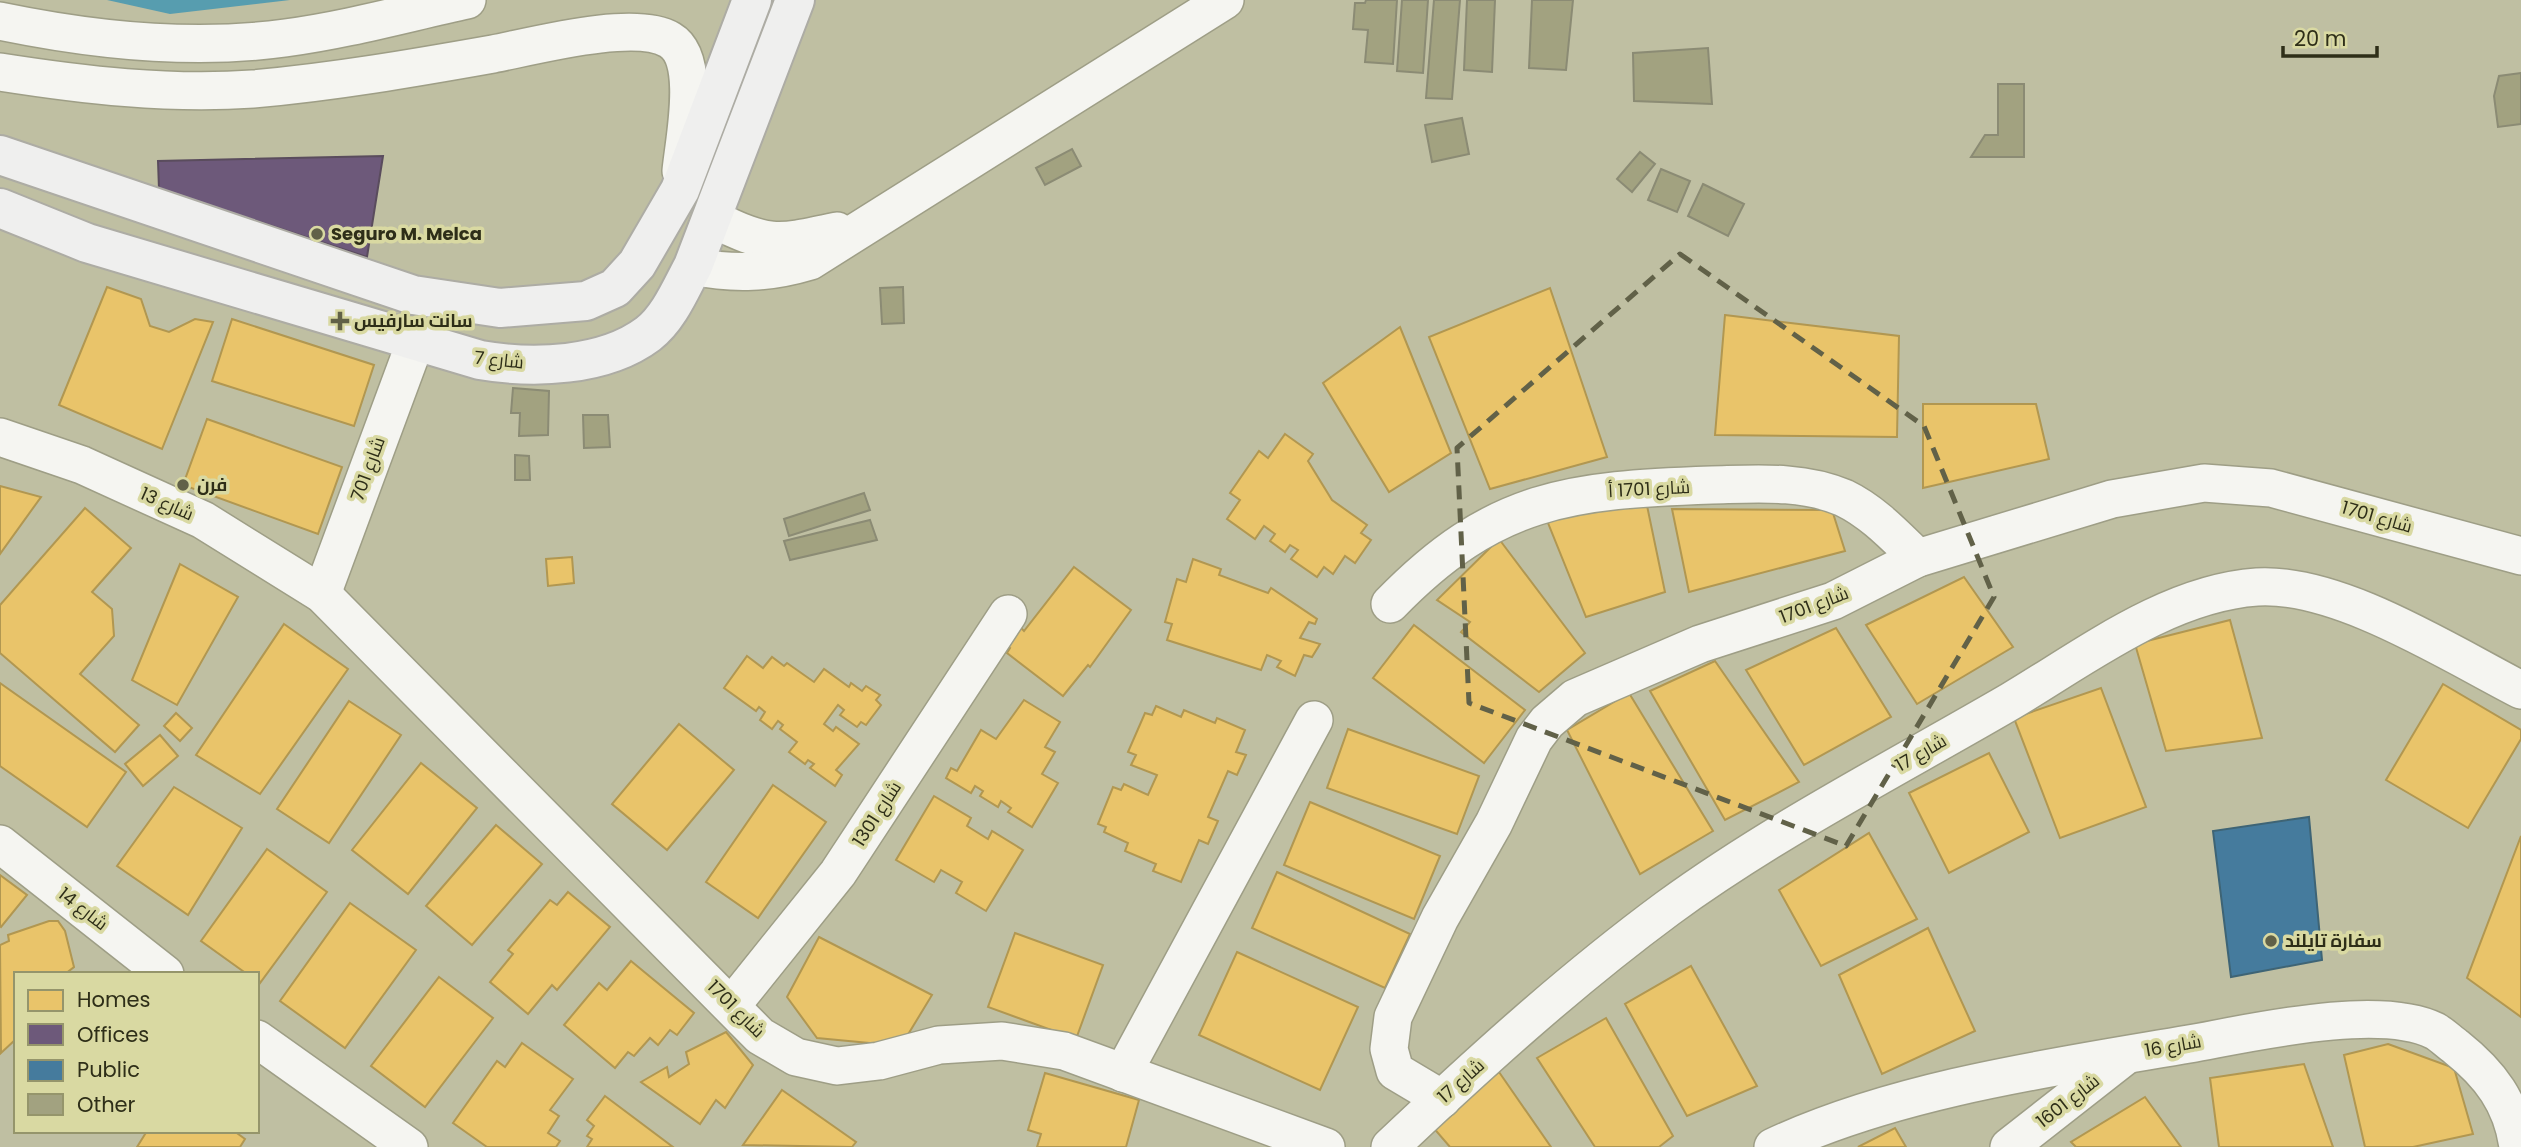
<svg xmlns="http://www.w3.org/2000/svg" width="2521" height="1147" font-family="Poppins,Cairo,sans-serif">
<rect width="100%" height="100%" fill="#bfbfa2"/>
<polygon fill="#579daf" points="107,0 290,0 170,14"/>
<g fill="#e9c46a" stroke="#b19751" stroke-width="2">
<polygon points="107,287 141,299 150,326 169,332 195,319 213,322 162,449 59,405"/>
<polygon points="1550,288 1607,457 1490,489 1429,337"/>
<polygon points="1725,315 1899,336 1897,437 1715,435"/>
<polygon points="232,319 374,365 354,426 212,381"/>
<polygon points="1400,327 1451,453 1389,492 1323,383"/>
<polygon points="1923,404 2036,404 2049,459 1923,488"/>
<polygon points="207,419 342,467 318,534 183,485"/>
<polygon points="1285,434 1313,454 1308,461 1332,500 1367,525 1361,533 1371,540 1355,563 1345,556 1333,574 1324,567 1317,577 1291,559 1298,550 1290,545 1285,552 1270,541 1275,534 1264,526 1255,539 1227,519 1240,500 1230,493 1259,451 1268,458"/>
<polygon points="0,486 41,497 0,554"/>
<polygon points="1645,496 1665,592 1586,617 1544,513"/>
<polygon points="85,508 131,548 92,592 112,609 114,636 80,674 139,725 115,752 0,653 0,605"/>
<polygon points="1672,509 1832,510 1845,551 1689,592"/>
<polygon points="1499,539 1585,653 1539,692 1461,632 1470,622 1437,600"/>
<polygon points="572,557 574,583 548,586 546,559"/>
<polygon points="1193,559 1221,569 1219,575 1268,593 1271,588 1317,619 1315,624 1309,622 1300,638 1320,644 1312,657 1304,655 1295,676 1277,667 1281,661 1267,655 1261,670 1167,640 1172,624 1165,622 1177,579 1186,582"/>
<polygon points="180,564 238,597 177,705 132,680"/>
<polygon points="1074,567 1131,610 1090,667 1088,665 1063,696 1007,653 1010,648 1007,646 1021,628 1024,631"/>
<polygon points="1964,577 2013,647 1917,704 1866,625"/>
<polygon points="2230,620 2262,738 2166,751 2135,644"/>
<polygon points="284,624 348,669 260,794 196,755"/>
<polygon points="1414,625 1525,710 1484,763 1373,678"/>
<polygon points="1836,628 1891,717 1804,765 1746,670"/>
<polygon points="747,656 763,668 772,657 784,666 787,663 814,682 824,669 849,687 851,683 862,691 866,686 880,695 876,700 881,705 866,725 861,722 857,727 840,715 844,710 838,705 824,724 833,731 836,727 859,744 836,770 842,775 835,786 810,768 814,764 808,760 805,764 789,752 797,742 780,729 783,725 778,721 772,729 760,720 765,712 759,707 756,711 724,688"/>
<polygon points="1715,661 1799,782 1725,820 1650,691"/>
<polygon points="0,683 126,772 87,827 0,766"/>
<polygon points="2443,684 2521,730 2521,739 2468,828 2386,780"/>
<polygon points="2101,688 2146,807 2060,838 2014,718"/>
<polygon points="1629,693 1713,831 1640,874 1567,730"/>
<polygon points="1024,700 1060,722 1045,747 1055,752 1042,774 1058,783 1032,827 1008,812 1011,808 1001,801 998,807 980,796 983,791 975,786 971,793 946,778 951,768 957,771 981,730 996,739"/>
<polygon points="349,701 401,735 329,843 277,809"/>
<polygon points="1156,706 1181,717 1184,710 1215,723 1217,718 1245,730 1236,752 1246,755 1237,775 1228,771 1208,817 1218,821 1208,844 1199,840 1181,882 1153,871 1156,864 1125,851 1128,843 1104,832 1106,827 1098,824 1113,787 1121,790 1124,784 1148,795 1157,775 1131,765 1136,755 1128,752 1145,713 1152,715"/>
<polygon points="176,713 192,728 180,741 164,726"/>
<polygon points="679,724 734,770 667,850 612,804"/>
<polygon points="1348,729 1479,776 1457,834 1327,788"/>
<polygon points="160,735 178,756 143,786 125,764"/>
<polygon points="1989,753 2029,832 1949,873 1909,793"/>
<polygon points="421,763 477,808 408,894 352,850"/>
<polygon points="773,785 826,822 758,918 706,882"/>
<polygon points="174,787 242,828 188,915 117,866"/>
<polygon points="934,796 971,818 967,826 988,839 992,831 1023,850 986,911 956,893 962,882 941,870 934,882 896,860"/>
<polygon points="1310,802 1440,856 1414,919 1284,865"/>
<polygon points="496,825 542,864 472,945 426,906"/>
<polygon points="1869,833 1917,919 1821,966 1779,890"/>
<polygon points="2521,836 2521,1017 2467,978"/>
<polygon points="267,849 327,892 260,983 257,974 247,974 201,941"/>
<polygon points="1277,872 1410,934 1385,988 1252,928"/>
<polygon points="0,875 27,895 1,927 0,926"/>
<polygon points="568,892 610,927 557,990 552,985 528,1014 490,982 513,954 508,950 550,900 557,905"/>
<polygon points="350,903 416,950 345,1048 280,1001"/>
<polygon points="49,921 58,921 65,931 74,967 65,974 16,974 16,1039 1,1053 0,945 9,941 8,935"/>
<polygon points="1928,928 1975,1031 1882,1074 1839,975"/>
<polygon points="1015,933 1103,965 1076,1039 988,1007"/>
<polygon points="819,937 932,995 901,1046 817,1038 787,997"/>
<polygon points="1237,952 1358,1007 1320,1090 1199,1035"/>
<polygon points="631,961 694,1013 677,1035 670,1030 658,1045 650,1038 634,1056 628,1052 615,1068 564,1025 599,983 607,990"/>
<polygon points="1691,966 1757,1086 1687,1116 1625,1004"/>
<polygon points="439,977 493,1018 425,1107 371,1066"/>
<polygon points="1606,1018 1673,1136 1659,1147 1595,1147 1537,1058"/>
<polygon points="726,1032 753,1065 725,1108 716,1100 700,1124 641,1082 667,1067 669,1077 689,1064 686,1052"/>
<polygon points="522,1043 573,1079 550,1110 559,1116 548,1133 560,1141 556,1147 487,1147 453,1123 497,1061 505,1067"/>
<polygon points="2388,1044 2454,1068 2473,1134 2413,1147 2365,1147 2344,1055"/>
<polygon points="2304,1064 2333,1147 2219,1147 2210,1078"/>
<polygon points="1499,1072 1551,1147 1450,1147 1431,1125"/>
<polygon points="1045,1073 1139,1100 1126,1147 1037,1147 1041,1134 1028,1130"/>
<polygon points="782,1090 856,1142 852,1147 743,1145"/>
<polygon points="605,1096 673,1147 587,1147 592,1139 587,1136 594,1126 587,1120"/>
<polygon points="2145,1097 2181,1147 2076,1147 2071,1142"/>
<polygon points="1895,1128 1906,1147 1858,1147"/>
<polygon points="147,1131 234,1131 245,1139 240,1147 137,1147"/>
</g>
<polygon fill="#6d597a" stroke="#5a4c5d" stroke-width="2" points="383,156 367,257 159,189 158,161"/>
<polygon fill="#457b9d" stroke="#3e6475" stroke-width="2" points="2309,817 2322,960 2231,977 2213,831"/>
<g fill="#a2a280" stroke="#8b8b74" stroke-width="2">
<polygon points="1366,0 1397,0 1393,64 1365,62 1368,30 1353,29 1355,3 1365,3"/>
<polygon points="1402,0 1428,0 1423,73 1397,71"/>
<polygon points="1434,0 1460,0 1452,99 1426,98"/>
<polygon points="1467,0 1495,0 1492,72 1464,70"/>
<polygon points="1532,0 1573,0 1566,70 1529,68"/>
<polygon points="1708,48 1712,104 1634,101 1633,53"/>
<polygon points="2521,73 2521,124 2498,127 2494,96 2499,76"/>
<polygon points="1998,84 2024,84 2024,157 1971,157 1985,135 1998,135"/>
<polygon points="1462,118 1469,154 1432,162 1425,125"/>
<polygon points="1072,149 1081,166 1045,185 1036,168"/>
<polygon points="1640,152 1655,164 1632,192 1617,179"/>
<polygon points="1661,169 1690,181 1677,212 1648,200"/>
<polygon points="1703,184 1744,204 1728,236 1688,216"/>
<polygon points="903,287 904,323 882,324 880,288"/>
<polygon points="513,388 549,391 548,435 519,436 520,413 511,413"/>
<polygon points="583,415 608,415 610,447 584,448"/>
<polygon points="515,455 529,456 530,480 515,480"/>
<polygon points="864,493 870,510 789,536 784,519"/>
<polygon points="870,520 877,540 790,560 784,541"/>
</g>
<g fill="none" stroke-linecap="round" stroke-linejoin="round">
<defs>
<g id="minor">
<path d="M0,21c92,19 191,30 285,17 61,-8 122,-25 182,-38"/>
<path d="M0,72c83,13 169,23 253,17 80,-7 161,-21 240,-35 41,-8 142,-35 177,-14 32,19 14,99 11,131"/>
<path d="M713,219c57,28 64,25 124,12"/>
<path d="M693,266c42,9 77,7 117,-5l415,-261"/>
<polyline points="0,437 82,465 203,520 322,594 760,1036 796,1057 837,1066 879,1061 939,1045 1002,1041 1064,1051 1326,1147"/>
<polyline points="322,594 415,343"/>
<path d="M1390,604c104,-107 180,-114 322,-119 44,-1 90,-5 132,13 29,14 51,38 74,60"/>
<polyline points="0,844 165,974"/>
<polyline points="732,1005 838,873 1008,614"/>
<polyline points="257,1039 409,1147"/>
<polyline points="1123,1073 1314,720"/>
<polyline points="1442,1099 1395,1071 1389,1049 1393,1017 1440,918 1494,823 1534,739 1547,722 1575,698 1700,644 1833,601 1918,558 2112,499 2204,483 2271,488 2521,556"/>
<path d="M1390,1147c89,-84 179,-166 278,-239 107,-78 228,-140 343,-207 74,-44 157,-108 246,-114 81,-5 192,66 264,103"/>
<path d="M1773,1147c124,-58 281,-80 416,-103 62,-11 190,-41 246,-13 7,4 14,11 21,16 34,27 56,56 62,100"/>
<polyline points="2009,1147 2124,1057"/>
</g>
<g id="major">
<polyline points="0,155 413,295 500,308 586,301 615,288 637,264 680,190 752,0"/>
<path d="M0,208l87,35 393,117c53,9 124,7 168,-26 21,-16 33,-46 45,-68l102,-266"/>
</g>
</defs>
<use href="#minor" stroke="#9e9e86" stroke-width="40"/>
<use href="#major" stroke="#adaca4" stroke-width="42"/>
<use href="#minor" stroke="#f5f5f1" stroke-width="37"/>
<use href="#major" stroke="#efefee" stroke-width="38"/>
</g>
<path fill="none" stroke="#616148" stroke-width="5" stroke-dasharray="14 9" stroke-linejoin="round" d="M1680,254l244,172 70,171 -148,249 -377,-143 -12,-255z"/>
<g fill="#616148" stroke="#d9d9a2" stroke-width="2.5">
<circle cx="317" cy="234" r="7"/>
<path d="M336.5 310.5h7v7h7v7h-7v7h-7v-7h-7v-7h7z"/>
<circle cx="183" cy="485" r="7"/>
<circle cx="2271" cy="941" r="7"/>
</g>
<g text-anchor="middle" stroke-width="7" stroke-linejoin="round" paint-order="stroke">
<g font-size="18" font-weight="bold" fill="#2e2e18" stroke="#d9d9a2" text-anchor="start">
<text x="331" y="240">Seguro M. Melca</text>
<text x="354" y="327">سانت سارفيس</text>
<text x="197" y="491">فرن</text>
<text x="2285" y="947">سفارة تايلند</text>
</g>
<g font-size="18" fill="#2e2e18" stroke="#d9d9a2">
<text transform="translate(499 360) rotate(6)" y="6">شارع 7</text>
<text transform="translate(368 469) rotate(-70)" y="6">شارع 701</text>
<text transform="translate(1649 489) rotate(-3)" y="6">شارع 1701 أ</text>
<text transform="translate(167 504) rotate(24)" y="6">شارع 13</text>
<text transform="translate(2377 517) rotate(16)" y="6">شارع 1701</text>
<text transform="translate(1814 605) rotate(-21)" y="6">شارع 1701</text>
<text transform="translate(1921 753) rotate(-30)" y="6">شارع 17</text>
<text transform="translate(877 814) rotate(-57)" y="6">شارع 1301</text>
<text transform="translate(83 909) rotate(38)" y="6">شارع 14</text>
<text transform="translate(736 1009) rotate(45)" y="6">شارع 1701</text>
<text transform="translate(2173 1046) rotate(-10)" y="6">شارع 16</text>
<text transform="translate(1461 1081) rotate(-42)" y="6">شارع 17</text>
<text transform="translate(2068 1101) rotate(-38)" y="6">شارع 1601</text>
</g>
</g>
<rect x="14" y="972" width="245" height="161" fill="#d9d9a2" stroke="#95956b" stroke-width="2"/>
<rect x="28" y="990" width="35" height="21" fill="#e9c46a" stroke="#95956b" stroke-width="2"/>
<text x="77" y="1007" font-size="21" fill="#2e2e18">Homes</text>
<rect x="28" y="1024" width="35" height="21" fill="#6d597a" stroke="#95956b" stroke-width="2"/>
<text x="77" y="1042" font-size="21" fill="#2e2e18">Offices</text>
<rect x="28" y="1060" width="35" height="21" fill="#457b9d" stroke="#95956b" stroke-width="2"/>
<text x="77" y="1077" font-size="21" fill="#2e2e18">Public</text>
<rect x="28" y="1094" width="35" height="21" fill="#a2a280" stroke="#95956b" stroke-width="2"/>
<text x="77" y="1112" font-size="21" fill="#2e2e18">Other</text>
<path d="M2283 46v10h94v-10" fill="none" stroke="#2e2e18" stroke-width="3.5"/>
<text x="2294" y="46" font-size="21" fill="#2e2e18" stroke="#d9d9a2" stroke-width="5" paint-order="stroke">20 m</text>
</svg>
